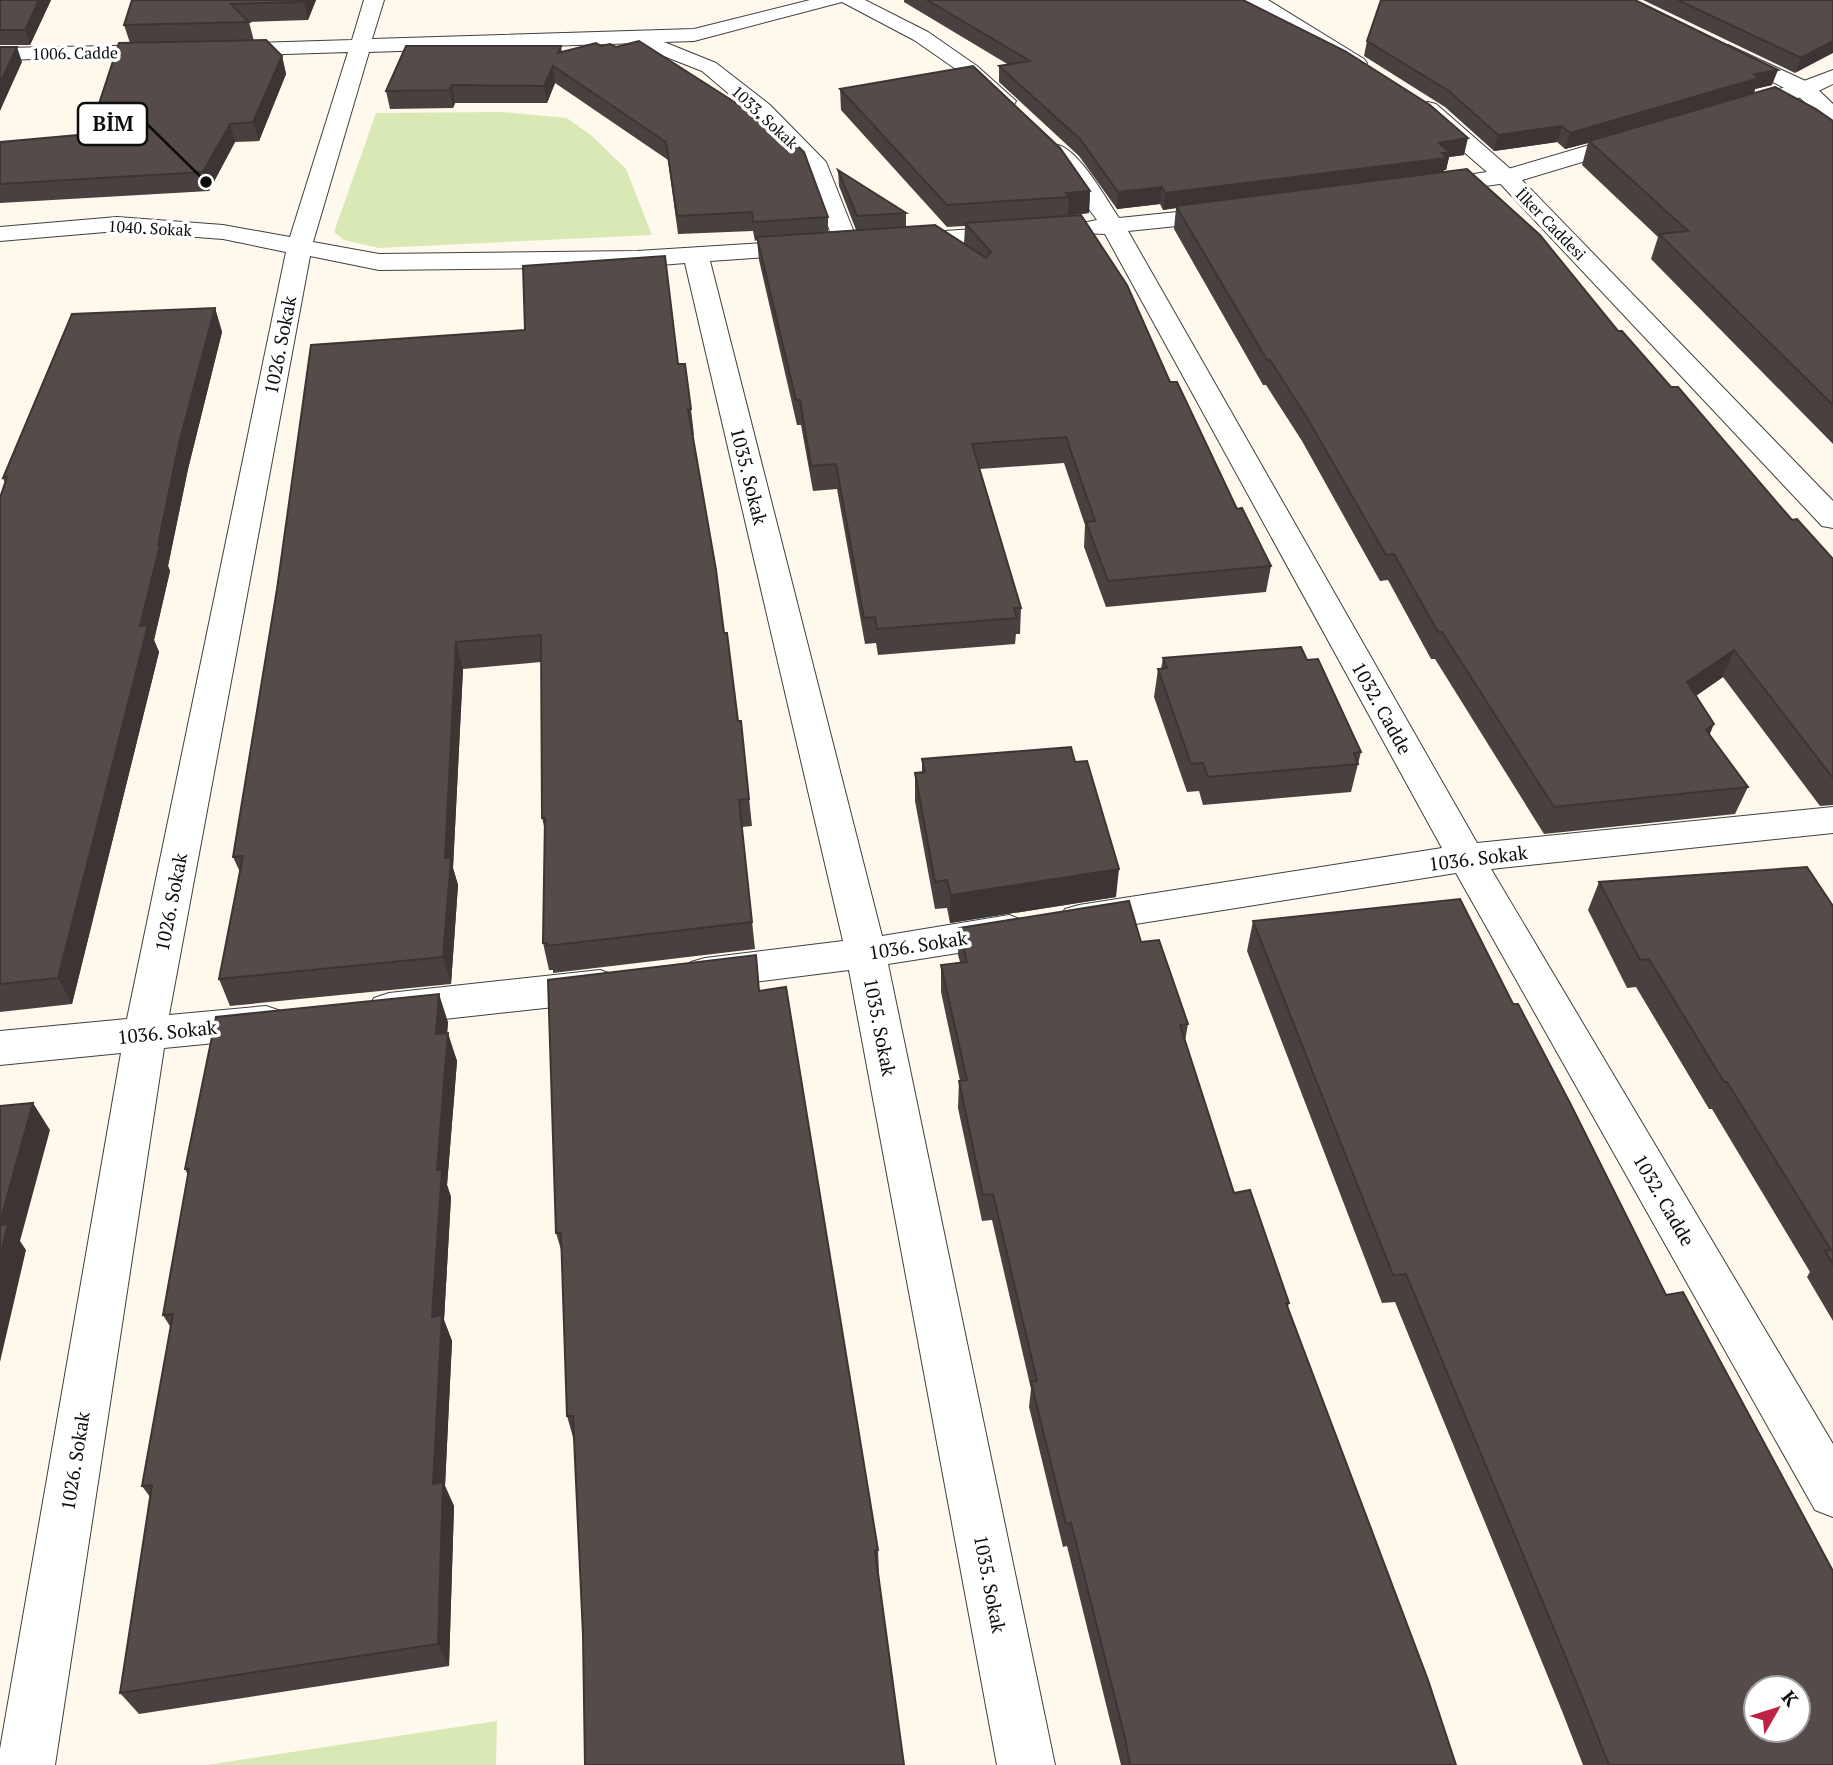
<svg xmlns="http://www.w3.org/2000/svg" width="1833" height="1765" font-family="'PT Serif',serif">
<rect width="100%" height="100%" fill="#fff8ec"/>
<g fill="#d9e9b6">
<polygon points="502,112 567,118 592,136 626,169 652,235 379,248 344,240 334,232 376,113"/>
<polygon points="497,1721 496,1765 206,1765"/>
</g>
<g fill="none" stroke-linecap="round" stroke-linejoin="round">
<defs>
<g id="minor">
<polygon points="364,0 384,0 372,39 694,29 810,0 865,0 928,32 977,66 1016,101 1013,106 997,106 963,74 914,40 842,2 694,41 664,42 716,63 770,105 826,162 859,245 856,250 847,252 838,250 835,245 807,169 754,115 702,71 641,47 638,43 369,52 313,242 379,254 637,251 811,240 820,242 823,247 820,252 811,254 710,261 882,936 1009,915 1023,920 1029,930 1023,940 1009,945 888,964 1055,1765 997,1765 849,970 705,988 691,984 685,973 691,962 705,958 843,941 685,263 637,267 379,270 310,256 169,1015 266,1006 281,1011 287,1022 281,1033 266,1038 164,1048 55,1765 0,1765 0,1749 121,1053 0,1065 0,1031 127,1019 286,252 223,239 117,231 0,241 0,227 117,217 223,225 290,237 348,52 224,56 217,54 214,50 217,46 224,44 352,40"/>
<polygon points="1244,0 1268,0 1364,59 1367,63 1364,67 1350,67"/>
<polygon points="167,45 174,47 177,51 174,55 0,60 0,48"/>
<polygon points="1728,45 1812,84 1833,104 1833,123 1825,121 1796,94 1721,55 1718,51 1721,47"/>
<polygon points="1428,102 1436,104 1514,172 1518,177 1514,182 1428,194 1420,192 1416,187 1420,182 1487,172 1420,114 1417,109 1420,104"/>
<path d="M1058,145c22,6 48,54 61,73l107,-11 9,2 3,5 -3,5 -9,2 -98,10 349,612 356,-36v26l-342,36 342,575v73l-18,-7 -359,-637 -377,60 -14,-4 -6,-10 6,-10 14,-4 363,-57 -337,-614 -23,-1 -3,-5 3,-5 15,-3 -50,-68 3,-5z"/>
<polygon points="1017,226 1026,228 1029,233 1026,238 902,248 893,246 890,241 893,236 902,234"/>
<polygon points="600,970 614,975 620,986 614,997 600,1002 389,1025 374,1020 368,1009 374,998 389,993"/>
</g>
<g id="tertiary">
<polygon points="1833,70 1833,84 1812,94 1739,115 1731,113 1728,108 1731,103 1796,84"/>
<polygon points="1634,132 1642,134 1645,139 1642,144 1522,180 1833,501 1833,528 1822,526 1494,177 1498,172"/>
</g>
</defs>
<use href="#minor" stroke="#404040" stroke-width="2"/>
<use href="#tertiary" stroke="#404040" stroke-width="2"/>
<use href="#minor" fill="#fff" fill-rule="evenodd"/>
<use href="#tertiary" fill="#fff" fill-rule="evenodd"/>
</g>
<g fill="#49413f">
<polygon points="0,0 51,0 30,45 0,45"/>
<polygon points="132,0 316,0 308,20 249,22 254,41 282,56 286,74 259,141 235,142 209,191 0,203 0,142 89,134 130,43 124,25"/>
<polygon points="904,0 1243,0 1464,155 1449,157 1446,170 1444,170 1444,172 1618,331 1792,520 1833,559 1833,805 1820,806 1723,677 1696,696 1710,735 1748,787 1735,814 1544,834 1435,659 1431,659 1388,580 1380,581 1302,441 1266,385 1263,385 1174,229 1176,208 1163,210 1160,204 1117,209 1079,156 999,82 999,66 1009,65 904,2"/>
<polygon points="1643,0 1833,0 1795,73"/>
<polygon points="1367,41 1772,85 1755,89 1754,93 1833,121 1833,444 1651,259 1658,237 1582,165 1588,143 1565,149 1557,142 1494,151 1445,107 1364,56"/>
<polygon points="561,46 562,52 828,217 828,232 856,230 839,186 838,170 906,213 906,227 964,244 965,226 947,227 841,110 840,89 1090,191 1089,213 1068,216 1170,382 1237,509 1271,566 1266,592 1106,607 1084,547 1085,525 1064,463 980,469 1021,608 1020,634 1016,634 1015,644 878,655 876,643 865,644 837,489 813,491 801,425 797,425 759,260 757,240 755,241 753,231 678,234 668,160 555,83 547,103 455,103 453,108 390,109 386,91"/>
<polygon points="215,308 222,332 188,469 168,566 170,571 154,640 159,652 72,1004 0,1012 0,498 5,483 3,478"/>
<polygon points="525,330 678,364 691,409 694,435 692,435 738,721 741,721 752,826 742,827 755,949 553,973 553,970 549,970 543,943 545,830 542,818 541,662 463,669 453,868 458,885 451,984 230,1006 219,979 240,872 233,857"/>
<polygon points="1163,658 1307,660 1361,752 1351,792 1203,805 1199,791 1187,792 1154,697 1158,669 1161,669"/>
<polygon points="922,759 1075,762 1116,897 950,923 947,908 935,909 915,801 915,773 922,772"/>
<polygon points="1599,882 1833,906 1833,1321 1807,1277 1810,1272 1712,1109 1709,1109 1636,987 1627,988 1588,910"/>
<polygon points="1253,921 1513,1004 1666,1295 1833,1765 1583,1765 1562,1711 1395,1302 1382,1303 1247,951"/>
<polygon points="959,928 1141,942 1188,1024 1185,1041 1234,1193 1289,1303 1288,1307 1456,1765 1121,1765 1067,1546 1063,1547 1029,1407 1031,1389 992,1220 982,1221 958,1108 959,1081 960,1081 941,992 941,965 960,962 958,955"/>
<polygon points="759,991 878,1550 879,1574 583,1635 574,1441 567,1416 562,1253 556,1233"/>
<polygon points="448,1022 447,1033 457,1061 447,1185 451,1197 444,1320 452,1341 445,1486 454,1506 449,1666 139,1714 120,1693 150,1497 142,1486 171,1328 163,1315 188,1175 185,1169"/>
</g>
<g fill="#3c3533">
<polygon points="39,0 51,0 30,45 25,30"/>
<polygon points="305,0 316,0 308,20 304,2"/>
<polygon points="1833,41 1833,53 1795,73 1801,58"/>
<polygon points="17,47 22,62 0,111 0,83"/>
<polygon points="282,56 286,74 259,141 253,122"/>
<polygon points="553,66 555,83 547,103 544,86"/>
<polygon points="1778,70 1772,85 1755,89 1754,94 1589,141 1588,143 1565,149 1570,133 1754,74"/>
<polygon points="452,85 455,103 453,108 450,90"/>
<polygon points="230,124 235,142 209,191 203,172"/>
<polygon points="1562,126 1557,142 1494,151 1498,135"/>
<polygon points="1468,138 1464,155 1449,157 1446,170 1444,170 1443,175 1176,206 1176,208 1163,210 1165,193 1439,143"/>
<polygon points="1162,187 1160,204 1117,209 1118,192"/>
<polygon points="1090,191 1089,213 1068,215 1069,197 1066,193"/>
<polygon points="215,308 222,332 188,469 168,566 170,571 154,640 159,652 72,1004 58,978 140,626 179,443"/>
<polygon points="456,642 463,669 453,868 458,885 451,984 443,957 445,858"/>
<polygon points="1734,650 1723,677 1676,709 1687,682"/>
<polygon points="1714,724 1703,751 1706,730"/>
<polygon points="1119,869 1116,897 950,923 951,895"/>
<polygon points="439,994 448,1022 445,1062 436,1034"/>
<polygon points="448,1033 457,1061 447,1185 451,1197 444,1320 452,1341 445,1486 454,1506 449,1666 438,1644 433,1484 432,1317 437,1170"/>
<polygon points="33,1103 50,1130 20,1241 26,1250 0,1362 0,1222"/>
</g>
<g fill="#554c49" stroke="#3c3533" stroke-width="2" fill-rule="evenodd">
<polygon points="0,0 39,0 25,30 0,30"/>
<polygon points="132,0 305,0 304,2 231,4 249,22 124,25"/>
<polygon points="927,0 1243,0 1345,51 1430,105 1468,138 1439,143 1450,153 1442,153 1447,158 1165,193 1162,187 1118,192 1080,139 999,66 1030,61"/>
<polygon points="1381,0 1635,0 1778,70 1754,74 1759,78 1570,133 1562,126 1498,135 1449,91 1367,41"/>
<polygon points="1678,0 1833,0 1833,41 1801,58"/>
<polygon points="266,40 282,56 253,122 230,124 203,172 0,184 0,142 89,134 119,43"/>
<polygon points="639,41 786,135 804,152 828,217 753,222 752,212 677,216 666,142 553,66 544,86 452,85 450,90 386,91 406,46 561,46 558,53 596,43 601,46 610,44 616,47"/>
<polygon points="0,47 17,47 0,83"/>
<polygon points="973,66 1060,148 1090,191 1066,193 1069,197 947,205 840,89"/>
<polygon points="1775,87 1816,109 1833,121 1833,405 1659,234 1688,231 1589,141"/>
<polygon points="1467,169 1540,235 1618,331 1622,331 1671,387 1678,387 1792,520 1797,519 1833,559 1833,778 1734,650 1687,682 1714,724 1706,730 1748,787 1554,807 1442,632 1438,632 1394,554 1386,555 1306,416 1270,360 1267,360 1176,206"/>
<polygon points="838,170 906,213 857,216"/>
<polygon points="1081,215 1127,285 1170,382 1177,382 1237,509 1242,508 1271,566 1108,581 1086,522 1095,521 1066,437 972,444 1021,608 1014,608 1017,618 877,629 875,617 864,618 836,464 811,466 800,400 796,400 757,237 935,225 986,258 991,252 965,223"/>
<polygon points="665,256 678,364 685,364 691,409 688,409 716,570 724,633 727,633 738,721 741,721 749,799 739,800 752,922 547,946 547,943 543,943 545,818 542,818 541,635 456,642 445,858 451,858 443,957 219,979 243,856 233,857 277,589 311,345 525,330 523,266"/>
<polygon points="215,308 179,443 158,545 160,545 140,626 148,625 58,978 0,984 0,498 7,477 3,478 72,314"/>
<polygon points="1301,647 1307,660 1318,659 1361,752 1354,753 1358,764 1208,777 1203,763 1191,764 1158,669 1167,668 1163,658"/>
<polygon points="1071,747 1075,762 1087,761 1119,869 951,895 947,880 935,882 915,773 925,772 922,759"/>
<polygon points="1807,867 1833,906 1833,1264 1825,1251 1831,1250 1727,1082 1724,1082 1649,959 1640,960 1599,882"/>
<path d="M1460,899l53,105h5l52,99 96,192 17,-3 150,279v194h-224l-30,-76 -173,-415 -13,1 -140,-354zM1756,1688h42v42h-42z"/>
<polygon points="1129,901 1141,942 1159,940 1188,1024 1180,1025 1234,1193 1250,1190 1289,1303 1286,1303 1428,1680 1456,1765 1130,1765 1125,1738 1071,1523 1066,1524 1031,1382 1037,1381 993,1194 983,1195 959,1081 967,1080 941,965 967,962 959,928"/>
<polygon points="756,955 759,991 786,987 878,1550 875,1551 904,1765 585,1765 583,1635 573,1416 567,1416 561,1233 556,1233 548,980"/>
<polygon points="439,994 436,1034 448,1033 437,1170 442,1170 432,1317 442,1315 433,1484 443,1482 438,1644 120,1693 152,1485 142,1486 173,1314 163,1315 189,1169 185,1169 216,1017"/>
<polygon points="33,1103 0,1222 0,1106"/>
<polygon points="8,1224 0,1256 0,1225"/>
</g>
<g text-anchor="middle" stroke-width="7" stroke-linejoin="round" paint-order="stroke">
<g font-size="16" fill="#0d0d0d" stroke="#fff">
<text transform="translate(75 53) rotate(-1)" y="6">1006. Cadde</text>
<text transform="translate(765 117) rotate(43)" y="6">1033. Sokak</text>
<text transform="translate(1551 224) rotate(46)" y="6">İlker Caddesi</text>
<text transform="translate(150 228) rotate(3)" y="6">1040. Sokak</text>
</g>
<g font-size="19" fill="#0d0d0d" stroke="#fff">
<text transform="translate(280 345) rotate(-79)" y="7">1026. Sokak</text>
<text transform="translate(749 476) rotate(76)" y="7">1035. Sokak</text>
<text transform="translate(1382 708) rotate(61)" y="7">1032. Cadde</text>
<text transform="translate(1478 858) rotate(-7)" y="7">1036. Sokak</text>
<text transform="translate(171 902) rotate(-79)" y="7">1026. Sokak</text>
<text transform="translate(918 945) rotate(-9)" y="7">1036. Sokak</text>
<text transform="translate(880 1027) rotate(79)" y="7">1035. Sokak</text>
<text transform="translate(167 1032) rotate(-6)" y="7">1036. Sokak</text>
<text transform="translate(1664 1200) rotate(60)" y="7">1032. Cadde</text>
<text transform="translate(75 1461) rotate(-81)" y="7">1026. Sokak</text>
<text transform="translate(990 1584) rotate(79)" y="7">1035. Sokak</text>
</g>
</g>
<path fill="none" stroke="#0d0d0d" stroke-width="2.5" d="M206 182L147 124"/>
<circle fill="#0d0d0d" stroke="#fff" stroke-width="2.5" cx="206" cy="182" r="7"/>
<rect fill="#fff" stroke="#0d0d0d" stroke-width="2.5" x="78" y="103" width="69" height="42" rx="7"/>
<g font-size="21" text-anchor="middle" font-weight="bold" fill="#0d0d0d">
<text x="113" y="131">BİM</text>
</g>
<g transform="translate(1777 1709) rotate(51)"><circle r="33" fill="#ffffff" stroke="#9e9e9e" stroke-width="2"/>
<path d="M0-5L12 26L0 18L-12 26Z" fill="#bd2443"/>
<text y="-10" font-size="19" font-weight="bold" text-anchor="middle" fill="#0d0d0d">K</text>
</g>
</svg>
